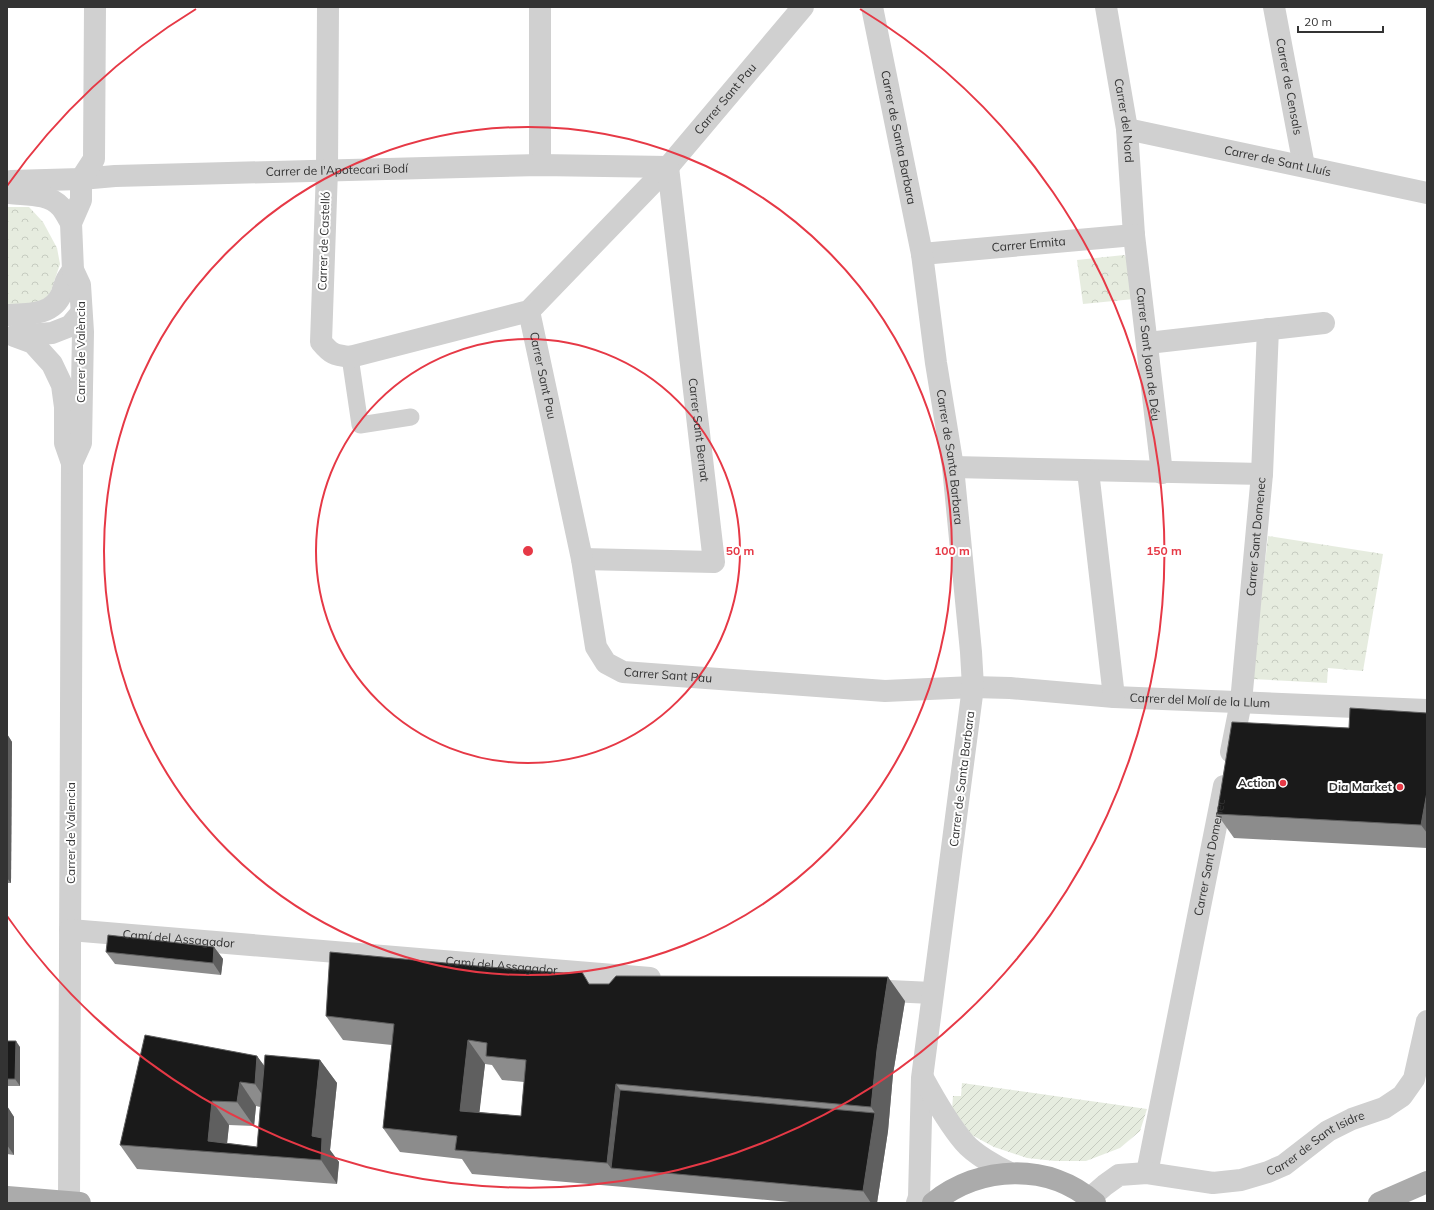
<svg xmlns="http://www.w3.org/2000/svg" width="1434" height="1210" font-family="Mulish,sans-serif">
<defs>
<pattern id="park-crowns" width="20" height="18" patternUnits="userSpaceOnUse"><rect width="20" height="18" fill="#e6ecdf"/><path d="M2 6a3 3 0 1 1 6 0M12 15a3 3 0 1 1 6 0" fill="none" stroke="#c6cbc0"/></pattern>
<pattern id="garden-furrows" width="10" height="10" patternUnits="userSpaceOnUse"><rect width="10" height="10" fill="#e6ecdf"/><path d="M-1 1l2-2M0 10L10 0M9 11l2-2" fill="none" stroke="#c6cbc0"/></pattern>
</defs>
<rect width="100%" height="100%" fill="#fff"/>
<g fill="url(#park-crowns)">
<polygon points="7,207 29,207 43,222 57,248 60,264 50,294 40,303 7,305"/>
<polygon points="1124,255 1129,260 1134,299 1083,304 1077,260"/>
<polygon points="1268,536 1383,554 1363,671 1328,668 1327,683 1252,679"/>
</g>
<polygon fill="url(#garden-furrows)" points="962,1083 1147,1109 1140,1131 1120,1148 1086,1161 1055,1161 1027,1158 994,1147 968,1133 952,1110 953,1096 961,1096"/>
<g fill="none" stroke-linecap="round" stroke-linejoin="round">
<polyline stroke="#d0d0d0" stroke-width="17" points="350,357 360,425 411,417"/>
<g stroke="#d0d0d0" stroke-width="22">
<path id="s1" d="M328,7l-1,163 -6,172c10,12 13,13 29,15l179,-46 139,-144 135,-160"/>
<path id="s2" d="M1106,7l21,122 7,106 28,238"/>
<path id="s3" d="M1274,7l30,159"/>
<path id="s4" d="M1127,129l300,64"/>
<polyline points="540,165 540,7"/>
<path id="s5" d="M7,184l4,-3 70,-2 34,-3 425,-11 128,2 46,395 -132,-3"/>
<path d="M10,193c16,2 39,0 51,14 4,5 7,11 10,16"/>
<path id="s6" d="M922,254l212,-19"/>
<path id="s7" d="M529,311l53,248 14,88 10,16 17,9 262,19 88,-4 37,1 104,9 313,13"/>
<path d="M7,315c21,-1 46,1 55,-22 1,-3 1,-6 3,-9 1,-5 5,-10 8,-14"/>
<polyline points="14,336 33,343 52,364 62,385 65,407 65,443 72,463 69,1202"/>
<polyline points="16,336 52,333 70,326 81,313"/>
<polyline points="1148,343 1324,323"/>
<polyline points="72,463 81,443 83,332 80,285 73,270 71,223 81,200 81,179 94,159 95,7"/>
<polyline points="953,467 1262,474"/>
<polyline points="1088,471 1114,697"/>
<path id="s8" d="M1231,752l10,-50 21,-228 6,-145"/>
<path id="s9" d="M70,930l580,48"/>
<polyline points="868,990 932,993"/>
<path id="s10" d="M1147,1173l77,-387"/>
<path id="s11" d="M1090,1198l15,-13 14,-10 28,-2 66,10 28,-3 27,-8 16,-7 44,-34 24,-12 32,-11 18,-12 12,-17 13,-58"/>
</g>
<g stroke="#d0d0d0" stroke-width="22">
<path id="s12" d="M872,7l50,247 14,109 17,104 18,185 2,35 -51,391 -3,119 -2,6"/>
<path d="M923,1078c12,22 25,45 41,64 10,12 33,25 46,31"/>
</g>
<g stroke="#ababab" stroke-width="22">
<polyline points="7,1197 80,1203"/>
<path d="M933,1203c47,-38 116,-41 162,0"/>
<polyline points="1379,1203 1427,1182"/>
</g>
</g>
<g fill="#8c8c8c" fill-rule="evenodd">
<polygon points="1427,713 1427,848 1234,838 1217,814 1349,728"/>
<polygon points="7,734 12,742 11,883 7,883"/>
<polygon points="214,947 223,959 221,975 115,964 106,952"/>
<path d="M590,984l315,17 -12,73 -5,57 -11,72h-76l-177,-16 -152,-13 -10,-15 -62,-7 -17,-24 9,-83 -49,-5 -17,-24zM485,1064l7,1 10,15 22,2 -3,34 -42,-4z"/>
<polygon points="7,1041 20,1047 20,1086 7,1086"/>
<path d="M257,1056l7,10 56,-6 17,23 -7,67 9,12 -2,22 -200,-15 -17,-24zM256,1106l4,1 -3,40 -30,-4 2,-18 25,1z"/>
<polygon points="7,1106 14,1117 14,1155 7,1154"/>
</g>
<g fill="#5f5f5f">
<polygon points="7,734 12,742 11,883 7,878"/>
<polygon points="1427,792 1427,833 1421,825"/>
<polygon points="214,947 223,959 221,975 213,963"/>
<polygon points="888,977 905,1001 893,1074 888,1131 877,1203 871,1203 863,1191 875,1113 871,1107 877,1050"/>
<polygon points="468,1040 485,1064 477,1134 460,1111"/>
<polygon points="16,1041 20,1047 20,1086 15,1079"/>
<polygon points="257,1056 274,1079 271,1108 255,1084"/>
<polygon points="320,1060 337,1083 330,1150 339,1162 337,1184 321,1160 312,1136"/>
<polygon points="240,1082 256,1106 254,1126 237,1102"/>
<polygon points="616,1084 633,1108 611,1168 607,1163"/>
<polygon points="212,1101 229,1125 226,1153 208,1141"/>
<polygon points="7,1106 14,1117 14,1155 7,1145"/>
</g>
<g fill="#1a1a1a" stroke="#5f5f5f" fill-rule="evenodd">
<polygon points="1350,708 1427,713 1427,792 1421,825 1217,814 1232,722 1349,728"/>
<polygon points="108,935 214,947 213,963 106,952"/>
<path d="M330,952l147,14 87,7 18,-1 7,12h20l7,-8 272,1 -11,73 -6,57 -255,-23 -9,79 -152,-13 2,-14 -74,-8 11,-104 -68,-8zM468,1040l19,3 -1,13 40,4 -5,56 -61,-5z"/>
<polygon points="145,1035 257,1056 255,1084 240,1082 237,1102 212,1101 208,1141 257,1147 265,1055 320,1060 312,1136 322,1138 321,1160 120,1145"/>
<polygon points="7,1041 16,1041 15,1079 7,1079"/>
<polygon points="620,1090 875,1113 863,1191 611,1168"/>
</g>
<g fill="none" stroke="#e63946" stroke-width="2">
<circle cx="528" cy="551" r="212"/>
<circle cx="528" cy="551" r="424"/>
<path d="M7 186A636 636 0 0 1 196 9M860 9A636 636 0 1 1 7 916"/>
</g>
<g fill="#e63946" stroke="#fff" stroke-width="1.5">
<circle cx="1283" cy="783" r="4"/>
<circle cx="1400" cy="787" r="4"/>
</g>
<g text-anchor="middle" stroke-width="4" stroke-linejoin="round" paint-order="stroke">
<g font-size="12" fill="#333" stroke="#fff">
<text dy="4" stroke="none"><textPath href="#s3" startOffset="81">Carrer de Censals</textPath></text>
<text dy="4" stroke="none"><textPath href="#s1" startOffset="843">Carrer Sant Pau</textPath></text>
<text dy="4" stroke="none"><textPath href="#s2" startOffset="115">Carrer del Nord</textPath></text>
<text dy="4" stroke="none"><textPath href="#s12" startOffset="133">Carrer de Santa Barbara</textPath></text>
<text dy="4" stroke="none"><textPath href="#s4" startOffset="154">Carrer de Sant Lluís</textPath></text>
<text dy="4" stroke="none"><textPath href="#s5" startOffset="331">Carrer de l'Apotecari Bodí</textPath></text>
<text transform="translate(324 241) rotate(-88)" y="4">Carrer de Castelló</text>
<text dy="4" stroke="none"><textPath href="#s6" startOffset="107">Carrer Ermita</textPath></text>
<text transform="translate(81 352) rotate(-90)" y="4">Carrer de València</text>
<text dy="4" stroke="none"><textPath href="#s2" startOffset="350">Carrer Sant Joan de Déu</textPath></text>
<text dy="4" stroke="none"><textPath href="#s7" startOffset="66">Carrer Sant Pau</textPath></text>
<text dy="4" stroke="none"><textPath href="#s5" startOffset="927">Carrer Sant Bernat</textPath></text>
<text dy="4" stroke="none"><textPath href="#s12" startOffset="457">Carrer de Santa Barbara</textPath></text>
<text dy="4" stroke="none"><textPath href="#s8" startOffset="217">Carrer Sant Domenec</textPath></text>
<text dy="4" stroke="none"><textPath href="#s7" startOffset="426">Carrer Sant Pau</textPath></text>
<text dy="4" stroke="none"><textPath href="#s7" startOffset="959">Carrer del Molí de la Llum</textPath></text>
<text transform="translate(962 779) rotate(-83)" y="4">Carrer de Santa Barbara</text>
<text transform="translate(71 833) rotate(-90)" y="4">Carrer de Valencia</text>
<text dy="4" stroke="none"><textPath href="#s10" startOffset="322">Carrer Sant Domenec</textPath></text>
<text dy="4" stroke="none"><textPath href="#s9" startOffset="109">Camí del Assagador</textPath></text>
<text dy="4" stroke="none"><textPath href="#s9" startOffset="433">Camí del Assagador</textPath></text>
<text dy="4" stroke="none"><textPath href="#s11" startOffset="244">Carrer de Sant Isidre</textPath></text>
</g>
<g font-size="12" font-weight="bold" fill="#333" stroke="#fff" text-anchor="end">
<text x="1275" y="787">Action</text>
<text x="1392" y="791">Dia Market</text>
</g>
</g>
<circle cx="528" cy="551" r="6" fill="#e63946" stroke="#fff" stroke-width="2"/>
<g font-size="12" text-anchor="middle" font-weight="bold" fill="#e63946" stroke="#fff" stroke-width="4" stroke-linejoin="round" paint-order="stroke">
<text x="740" y="555">50 m</text>
<text x="952" y="555">100 m</text>
<text x="1164" y="555">150 m</text>
</g>
<rect width="1434" height="1210" fill="none" stroke="#333333" stroke-width="16"/>
<path d="M1298 26v6h85v-6" fill="none" stroke="#333333" stroke-width="2"/>
<text x="1304" y="26" font-size="12" fill="#333333" stroke="#ffffff" stroke-width="3" paint-order="stroke">20 m</text>
</svg>
